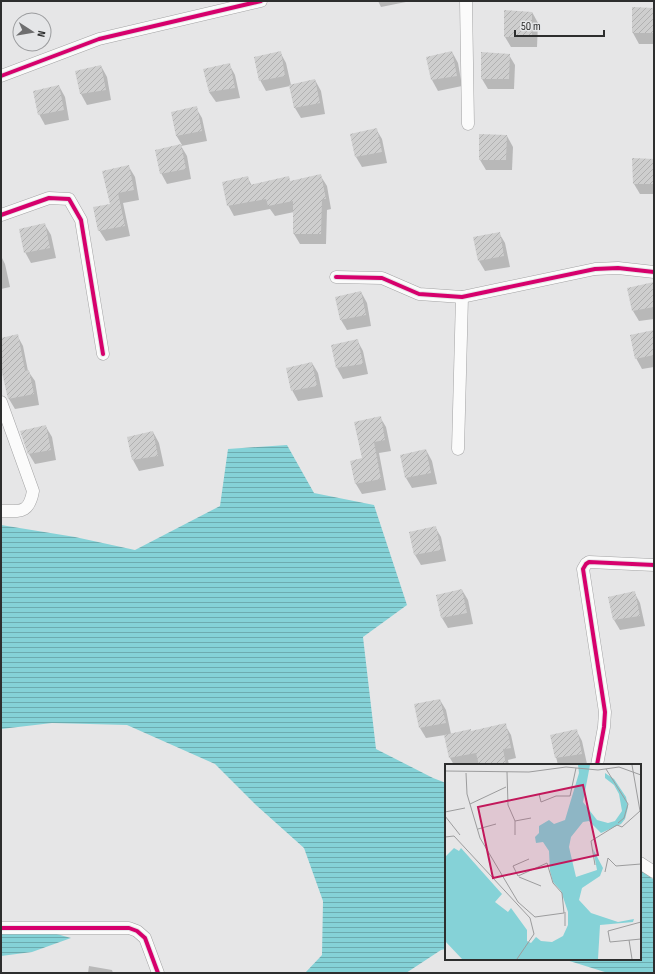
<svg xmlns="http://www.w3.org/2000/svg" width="655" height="974" font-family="'Sofia Sans Condensed',sans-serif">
<defs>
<pattern id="water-rules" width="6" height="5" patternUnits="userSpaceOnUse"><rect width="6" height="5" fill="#85d2d7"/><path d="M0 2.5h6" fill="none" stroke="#6dabaf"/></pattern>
<pattern id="building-hatch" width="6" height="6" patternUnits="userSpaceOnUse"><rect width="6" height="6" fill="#cecece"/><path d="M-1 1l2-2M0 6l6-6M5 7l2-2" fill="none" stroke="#b1b1b1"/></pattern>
</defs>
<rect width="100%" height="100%" fill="#e6e6e7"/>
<g fill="url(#water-rules)">
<polygon points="287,445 314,493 374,505 407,605 363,637 376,749 433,778 446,783 446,949 441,950 406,973 305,973 322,955 323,901 304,848 256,805 215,764 127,725 52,723 1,729 1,525 75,537 135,550 220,506 228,449"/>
<polygon points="640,869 654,880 654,973 608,973 563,959 640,959"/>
<polygon points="1,929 39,929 71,938 32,952 1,956"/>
</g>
<g fill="#0003">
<polygon points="378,1 405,1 406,2 381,7"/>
<polygon points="633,8 654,9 654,44 639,44 633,33"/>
<polygon points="532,12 538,23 537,47 511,47 505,37"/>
<polygon points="280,52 286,63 291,85 315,80 321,91 325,114 301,118 295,108 290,86 266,91 260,80"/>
<polygon points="452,52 458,63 462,86 438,91 432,80 427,58"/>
<polygon points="509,55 515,65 514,89 488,89 482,79"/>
<polygon points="229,64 235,75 240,98 216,102 209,92"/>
<polygon points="101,66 107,77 111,100 87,105 81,94 76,72"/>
<polygon points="59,86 65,97 69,120 45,125 39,114"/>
<polygon points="196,108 202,118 207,141 181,146 187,156 191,179 167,184 161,173 156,151 182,145 176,135"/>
<polygon points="376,129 382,139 387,163 362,167 356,157"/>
<polygon points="507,136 513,147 512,170 486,170 480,160"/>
<polygon points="654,160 654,194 640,194 634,184"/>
<polygon points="129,167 135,177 139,200 123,203 130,236 106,241 99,230"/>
<polygon points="320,175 327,186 331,209 327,210 326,244 300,244 294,234 294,212 275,216 270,209 234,216 228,205 248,178 252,186 288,178 291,182"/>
<polygon points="45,225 51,235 56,258 31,263 25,252"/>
<polygon points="499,233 505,243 510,267 485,271 479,261"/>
<polygon points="1,256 5,264 10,287 1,289"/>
<polygon points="654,285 654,319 639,321 633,311"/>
<polygon points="361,292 367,303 371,326 347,330 341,320"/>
<polygon points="654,331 654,367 642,369 636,358"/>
<polygon points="17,335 23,346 28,371 35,381 39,405 15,409 9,399 3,373 1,369 1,339"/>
<polygon points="357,340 363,351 368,374 343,379 337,368 333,346"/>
<polygon points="312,363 318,373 323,397 298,401 292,390"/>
<polygon points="380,417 386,427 391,451 379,453 386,490 362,494 356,484 363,459"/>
<polygon points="46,427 52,437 56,460 35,464 29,454"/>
<polygon points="153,432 159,443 164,466 139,471 133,460 128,438"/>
<polygon points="426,450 432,461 437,484 412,488 406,478"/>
<polygon points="435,527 441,537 446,561 421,565 415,555"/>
<polygon points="462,590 468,600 473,624 448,628 442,618"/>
<polygon points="634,592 640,603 645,626 620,630 614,620"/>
<polygon points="440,700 446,710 451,734 471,732 505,725 511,735 516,758 508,760 509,765 480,765 479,764 475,765 454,765 450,758 445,735 426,738 420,728"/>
<polygon points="576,730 582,741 587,764 581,765 558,765 551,736"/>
<polygon points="89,966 112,970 113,973 88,973"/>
</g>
<g fill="url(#building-hatch)">
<polygon points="632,7 654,8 654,33 632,33"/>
<polygon points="504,10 532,12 532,37 504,37"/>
<polygon points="281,51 285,76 259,81 254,57"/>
<polygon points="452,51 457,76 431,80 426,57"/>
<polygon points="481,52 510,54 509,79 481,79"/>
<polygon points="230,63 235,88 209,92 203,69"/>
<polygon points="101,65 106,90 80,94 75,71"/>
<polygon points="315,79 320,103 294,108 289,85"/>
<polygon points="59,85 64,110 38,115 33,91"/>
<polygon points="197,106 202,131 176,136 171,112"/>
<polygon points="377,128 382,152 355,157 350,134"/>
<polygon points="479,134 507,135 506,160 479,160"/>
<polygon points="181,144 186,169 160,174 155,150"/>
<polygon points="632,158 654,159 654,184 633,184"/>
<polygon points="129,165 134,190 118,193 125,226 98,231 93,207 110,204 102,171"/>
<polygon points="321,174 326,199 322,199 321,234 293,234 293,201 268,206 266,199 227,206 222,182 248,176 250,185 289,176 290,181"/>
<polygon points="45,223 50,248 24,253 19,229"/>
<polygon points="500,232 504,256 478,261 473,237"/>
<polygon points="654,282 654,307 632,311 627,288"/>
<polygon points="361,291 366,315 340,320 335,297"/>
<polygon points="654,330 654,355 635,359 630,335"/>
<polygon points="18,334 25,371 29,370 34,394 8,399 1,368 1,338"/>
<polygon points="358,339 363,364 336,368 331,345"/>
<polygon points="312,362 317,386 291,391 286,368"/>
<polygon points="381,416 385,440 374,442 381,479 355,484 350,461 362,458 354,422"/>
<polygon points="46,425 51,450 28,454 20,431"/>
<polygon points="153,431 158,456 132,460 127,437"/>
<polygon points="426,449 431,473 405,478 400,455"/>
<polygon points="436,526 441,550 414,555 409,532"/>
<polygon points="462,589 467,613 441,618 436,595"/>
<polygon points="635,591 640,616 613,620 608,597"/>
<polygon points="440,699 446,723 419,728 414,704"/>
<polygon points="506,723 511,748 503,749 506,765 479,765 476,753 449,758 444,735 471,729 471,731"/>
<polygon points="577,729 582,754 555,758 550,735"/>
</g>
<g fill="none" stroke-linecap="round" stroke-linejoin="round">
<defs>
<g id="street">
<polyline points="466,1 468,124"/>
<polyline points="1,76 99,39 261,1"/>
<polyline points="1,215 49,198 69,199 81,220 103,354"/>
<polyline points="336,277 382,278 419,294 462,297 595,269 618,268 654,272"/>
<path d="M1,402l32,89c-4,23 -13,20 -32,20"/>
<polyline points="458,449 462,297"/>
<polyline points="597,765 604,727 605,712 583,569 586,564 589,562 654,565"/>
<polyline points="640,863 654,872"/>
<polyline points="1,928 129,928 137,931 145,938 158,973"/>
</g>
</defs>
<use href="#street" stroke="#a3a3a4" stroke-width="13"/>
<use href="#street" stroke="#fbfbfb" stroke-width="12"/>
<defs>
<g id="cycleway">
<polyline points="1,76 99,39 261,1"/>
<polyline points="1,215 49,198 69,199 81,220 103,354"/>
<polyline points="336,277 382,278 419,294 462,297 595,269 618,268 654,272"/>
<polyline points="597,765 604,727 605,712 583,569 586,564 589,562 654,565"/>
<polyline points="1,928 129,928 137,931 145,938 158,973"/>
</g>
</defs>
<use href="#cycleway" stroke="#e5e6e8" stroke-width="6"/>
<use href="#cycleway" stroke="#d6006c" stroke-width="4"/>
</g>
<g transform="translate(445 764)">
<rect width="196" height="196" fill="#e6e6e7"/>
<path d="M133,1h12l-7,37 14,18 11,3 7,-2 7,-10 -3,-17 -5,-9 -9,-7v-5l9,6 12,18 2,10 -3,12 -4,5 -20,9 -12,-12 -6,1 -12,15 -2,10 7,30 21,-7 -4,-21 10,19 -3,8 -18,12 -3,12 12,13 27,9 16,-3 -1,3 -33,3 -2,34h-136l-17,-18v-84l9,-9 5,3 2,-3 41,46 -7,8 13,10 3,-4 16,22v11l4,2 5,-6 5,4 11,1 11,-6 5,-11v-13l-7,-21 -8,-9 -3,-11 -1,-20 -6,-9 -7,1 -1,-6 4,-4v-7l10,-6 5,4 11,-4 14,-47z" fill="#85d2d7"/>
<path fill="none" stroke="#9c9c9d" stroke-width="1" d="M161,5l22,35 -4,14 -6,5M0,7l84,1 37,-5 32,3 21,-3 22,8M62,8l1,33 7,16v14M21,9l1,21 13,44 38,64 17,15 29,-4 -2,-20 -9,-10 -6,-20 -29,13 -5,-10 16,-7M94,30l2,8 15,-6h14l6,-28M25,40l36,-17M0,48l20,-4M0,52l15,19M70,57l16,-3M33,65l18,-5M0,73l9,-1 76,82 4,16 -17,25M150,101l-4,-24 26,-16 5,2 18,-16 -8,-46M160,108l3,-14 8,8 25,-2M74,113l22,9M120,148v14M196,158l-33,9 2,11 31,-3M184,176l3,19"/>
<path fill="#c2185b" fill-opacity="0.15" stroke="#c2185b" stroke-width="2" d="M138,21l15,70 -105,23 -15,-71z"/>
<rect width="196" height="196" fill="none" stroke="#2d2e2e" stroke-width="2"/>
</g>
<rect width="655" height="974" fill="none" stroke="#2d2e2e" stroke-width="4"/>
<g transform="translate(32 32) rotate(102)"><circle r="19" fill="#e5e6e8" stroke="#9b9c9e"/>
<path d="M0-3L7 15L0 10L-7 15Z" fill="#6e6e6f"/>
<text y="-6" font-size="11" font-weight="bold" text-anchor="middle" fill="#2d2e2e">N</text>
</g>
<path d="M515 30v6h89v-6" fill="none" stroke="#2d2e2e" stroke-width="2"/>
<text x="521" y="30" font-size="12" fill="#2d2e2e" stroke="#e5e6e8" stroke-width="3" paint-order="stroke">50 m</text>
</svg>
